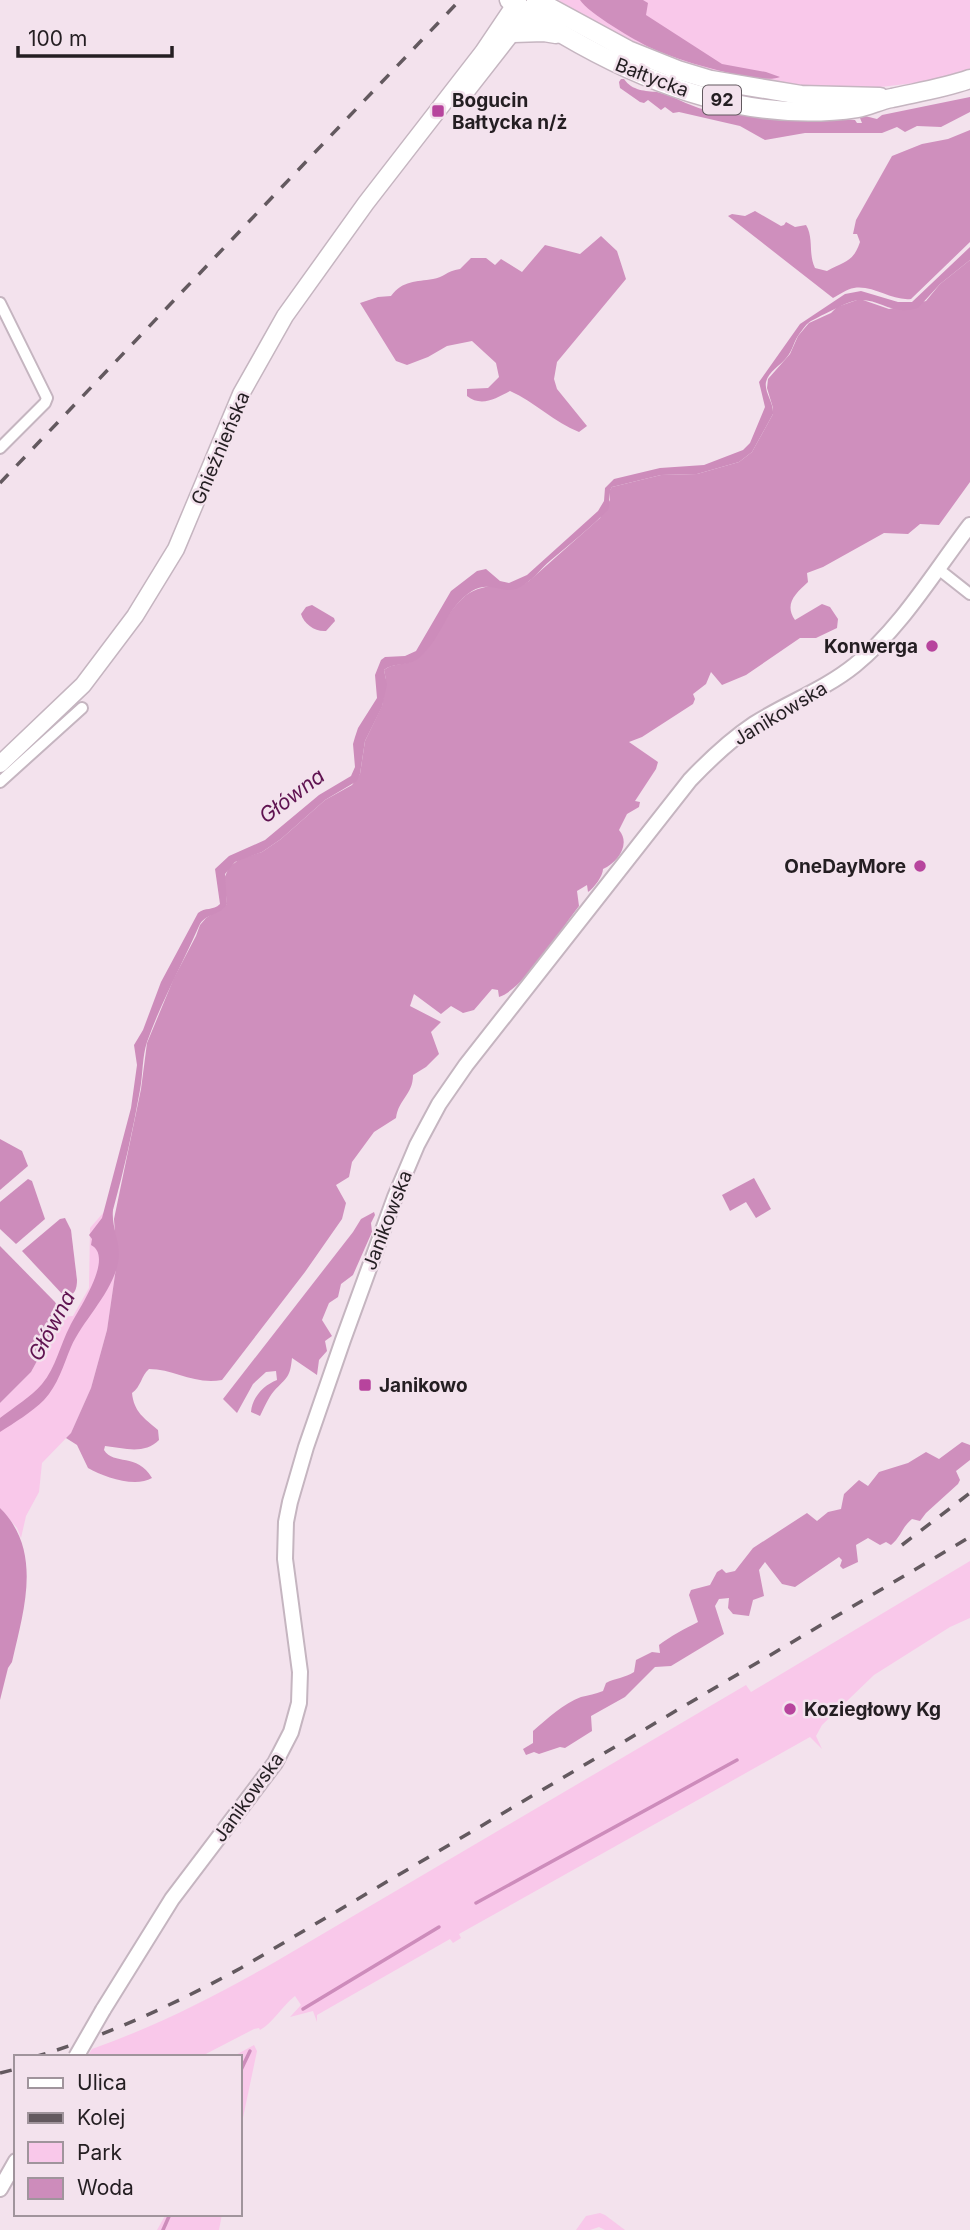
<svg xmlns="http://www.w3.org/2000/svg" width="970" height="2230" font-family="Inter,sans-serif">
<rect width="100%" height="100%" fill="#f3e2ed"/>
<g fill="#f9c8ea">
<polygon points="559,0 970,0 970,69 923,82 855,90 758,83 658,57 562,5"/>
<polygon points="104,1212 117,1261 107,1330 91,1388 71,1433 42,1463 39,1492 26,1516 21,1538 17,1528 0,1508 0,1403 31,1372 61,1317 73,1316 89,1288 90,1228"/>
<path d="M970,1561v57l-20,9 -76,48 -52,50 -6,11 6,13 -12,-12 -351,197 2,4 -8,5 -3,-4 -133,76v7l-4,-11 -23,6 11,-12 -6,-9c-13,10 -21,26 -35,34l-1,-2 -5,1 -54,28h-113l5,-8c65,-23 123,-53 183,-87l471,-277 5,7z"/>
<polygon points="254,2045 257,2051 240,2132 240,2057 232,2057"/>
<polygon points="600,2213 605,2215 625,2230 605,2230 599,2227 590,2230 576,2230 586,2216"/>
<polygon points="166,2214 222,2214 219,2230 157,2230"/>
</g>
<g fill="#cf8fbd">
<path d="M580,0h63l5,3 -2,12 76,49 44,8 14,5c-19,9 -107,-18 -129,-29 -15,-7 -63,-35 -71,-48z"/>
<path d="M621,79h3c8,12 22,12 33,13 19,4 37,18 57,19 30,3 61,7 92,9 16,1 32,-2 49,0l2,3h5l-2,-5 5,-2 12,3 5,-4 88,-18v15l-29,15 -24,-1 -12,6 -8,-5 -15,6h-77l-40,7 -25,-14 -61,-14 -6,1 -8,-6 -4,3 -13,-10 -4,3 -4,-1 -20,-14 -1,-6z"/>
<path d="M970,130v112l-59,57c-20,2 -37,-14 -57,-11 -7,1 -15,7 -21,10l-105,-82 4,-2 13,2 10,-5 26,15 3,-1 2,-3 9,5 11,-2c8,13 2,29 9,43l12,3c17,-10 26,-8 33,-29l-3,-8h-4l3,-14 36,-64 30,-12 26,-5z"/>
<path d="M601,236l16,15 9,28 -69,83 -3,17 3,10 30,37 -8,6c-24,-9 -44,-30 -69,-41 -15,8 -29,16 -43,5v-7l21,-1 11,-11 -3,-14 -24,-22 -25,5 -19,11 -21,8 -11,-4 -36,-58 18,-6 13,-1c12,-16 25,-14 42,-17 10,-1 13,-8 27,-10l11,-11h15l9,7 6,-6 21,13 23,-27 35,9z"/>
<path d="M970,260v222l-31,43 -19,-1 -12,10 -24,-1 -61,34 -16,6 1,9c-13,12 -24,22 -13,38l27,-16 8,3 8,12 -1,9 -21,10h-16l-54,37 -24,10 -11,-13 -5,12 -13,10 2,5 -2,5 -51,33 -13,5 29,20 -2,7 -21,32 5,1 -1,5 -12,7 -8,16c12,14 -1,32 -16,39 0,7 -9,19 -15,23l-1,-7 -10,6 2,15c-18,23 -55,83 -80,91l-1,-7 -6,-1 -18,21 -11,3 -12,-7 -10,8 -27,-20 -4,12 31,16 -10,10 8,22 -13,13 -13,8c0,20 -14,23 -17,43l-22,14 -22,30 -3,15 -13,8 10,18 -4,16 -37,53 -83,108c-28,5 -48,-11 -73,-11 -8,7 -8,18 -17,24 2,19 12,25 26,37l1,10c-15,15 -35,8 -54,6l-1,4c10,16 33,2 48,28 -17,10 -48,-1 -64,-10l-11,-23 -11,-7 5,-5 20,-45 16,-58 10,-69 -3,-42 27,-130 6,-46 27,-65 22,-42 4,-11 6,-7 21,-14 -3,-25 5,-12 11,-8 22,-7 19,-13 44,-39 27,-15 8,-11 5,-33 17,-35 4,-26 -2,-10c10,-8 25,-4 35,-13 9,-7 14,-17 20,-27 27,-44 35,-44 85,-46l5,-3 71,-63 10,-18 -1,-8 3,-5 49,-12 36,-1 42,-12 13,-10 21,-38v-6l-6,-20 1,-9 22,-25 8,-18 11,-13 22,-10 6,-6 20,-7h6l26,9 37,-8 14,-17z"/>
<path d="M374,1212l1,3 -4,8 1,9 -19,43 -12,9 -3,13 -9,6 -7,17 10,16 -7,5 2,10 -8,9 -2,15 -25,-17c-2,20 -5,19 -18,33 -6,7 -10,17 -14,25l-9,-4c1,-15 13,-27 26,-32l-1,-9 -10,1 -13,12 -16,29 -14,-14 130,-167 8,-13z"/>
<path d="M962,1442l8,3v15l-14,11 4,9 -2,4 -32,29 -6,8 -8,-2c-10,8 -11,18 -21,26l-5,-3 -6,3 -12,-7 -12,7 2,17 -15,7 -3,-3 2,-6 -3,-3 -44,30 -13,-3 -17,-22 -6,8 5,26 -11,4 -4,16 -16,-2 -5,-6 1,-10 -10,1 -4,7 9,28 -53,32 -16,1 -30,30 -34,19 1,15 -27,17 -5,-1 -21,7 -5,-2 -8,3 -3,-6 10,-6v-12c14,-12 31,-28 48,-34 8,-2 14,-3 22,-6l3,-8c9,-5 19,-5 28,-11l2,-12 16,-8 8,1 -1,-8c10,-8 27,-17 39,-23l-9,-27 2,-5 19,-5 7,-13 5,-3 4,4 9,-2 18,-23 54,-35 10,8 11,-9 13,-3 3,-15 15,-14 9,6 11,-14 29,-9 18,-11 13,7z"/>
</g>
<g fill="#cd8cbb">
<path d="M970,247v13l-30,24 -22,24c-27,8 -37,-9 -59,-8 -9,0 -38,16 -48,21 -4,2 -8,8 -11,12 -6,7 -7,17 -13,24 -6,8 -19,15 -21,25 -2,10 8,21 7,32l-21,38 -13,10 -42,12 -36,1 -49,12c-5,7 -1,15 -4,23 -18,18 -38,34 -57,50 -11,9 -19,22 -33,28 -15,7 -28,-8 -46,3 -26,16 -31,49 -53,67 -11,9 -25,4 -35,12l3,14 -5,23 -17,34 -5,33 -3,7 -32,19 -44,39 -19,13 -27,10 -10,12 2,30c-7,12 -22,9 -28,22 -17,39 -38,76 -52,116 -5,15 -4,33 -7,48 -7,40 -16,80 -27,120 -2,18 9,34 5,53 -6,30 -35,57 -47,84 -8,19 -13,38 -27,53 -12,12 -30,23 -44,32v-14c14,-11 31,-21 42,-34 14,-17 18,-39 28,-58 8,-16 45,-69 21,-81l1,-6 -3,-4 13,-17 29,-110 6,-43 -3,-20 9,-15 18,-48 37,-69c7,-6 15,-2 22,-9l-5,-35 14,-13 36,-16 54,-45 32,-19 4,-9 -2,-23 2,-7 3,-9 19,-30 -2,-23 6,-15 4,-3 20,-1 11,-5 35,-60 26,-20 9,-2 14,12 9,2 18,-8 71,-64 6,-10 1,-13 9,-9 46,-11 44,-3 39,-15 7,-7 15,-36 -6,-25 41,-58 45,-30 16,-3 37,11h14z"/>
<path d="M312,605l22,13 1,3 -9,10c-11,1 -22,-7 -25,-17l5,-7z"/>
<polygon points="0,1139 22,1151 28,1166 0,1190"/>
<polygon points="754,1178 771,1209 756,1218 746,1202 730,1211 722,1195"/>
<polygon points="28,1179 32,1181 45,1219 16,1244 0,1229 0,1202"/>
<path d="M65,1218l6,12 6,50c0,8 -2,16 -12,17l-43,-46 38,-32z"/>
<polygon points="0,1246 55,1302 62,1315 31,1372 0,1403"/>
<path d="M0,1508c43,43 24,101 12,154l-4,6 -8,32z"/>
</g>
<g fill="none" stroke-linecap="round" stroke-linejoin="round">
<g stroke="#cd8cbb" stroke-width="3.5">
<polyline points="476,1903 737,1760"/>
<polyline points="303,2009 439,1927"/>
<polyline points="240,2072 250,2051"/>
<polyline points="163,2230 170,2214"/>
</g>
<defs>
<g id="minor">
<polyline points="0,303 47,398 45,403 0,448"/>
<polyline points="937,568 970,594"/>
<polyline points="0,782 82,708"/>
</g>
<g id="tertiary">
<path d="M103,2010l69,-111 103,-136 16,-31 8,-29 1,-31 -15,-113 1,-37 4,-20 16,-55 37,-107 52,-143 22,-52 22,-41 27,-39 224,-285c20,-21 40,-40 64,-56 33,-21 70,-34 101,-59 46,-37 79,-93 115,-140"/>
<polyline points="0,2189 16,2161"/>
</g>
<g id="secondary">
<polyline points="461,98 536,2"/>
<polyline points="0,764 83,685 135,616 176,549 241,394 285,316 366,203 483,52 518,0"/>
</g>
<g id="primary">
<path d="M509,0c100,69 222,127 348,108 12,-2 23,-8 35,-10 27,-6 53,-10 78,-19"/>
<polyline points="536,0 628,50 678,70 711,80 801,95 880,97"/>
<polyline points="513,33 544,32 556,34"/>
</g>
</defs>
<use href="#minor" stroke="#c5b5c0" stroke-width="14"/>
<use href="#tertiary" stroke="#c5b5c0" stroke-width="18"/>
<use href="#secondary" stroke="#c5b5c0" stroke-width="19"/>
<use href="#primary" stroke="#c5b5c0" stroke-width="21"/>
<use href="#minor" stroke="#fff" stroke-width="10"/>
<use href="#tertiary" stroke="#fff" stroke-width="14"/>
<use href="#secondary" stroke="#fff" stroke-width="16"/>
<use href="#primary" stroke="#fff" stroke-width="18"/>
<g stroke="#63595f" stroke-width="3.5" stroke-dasharray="12 12" stroke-linecap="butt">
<polyline points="0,483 460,0"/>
<polyline points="902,1545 970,1493"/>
<path d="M34,2057c73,-21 141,-53 207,-89l729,-431"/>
<polyline points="0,2073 16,2069"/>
</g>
<defs>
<polyline id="tertiary-bridge" points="76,2057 103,2010"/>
</defs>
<use href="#tertiary-bridge" stroke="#c5b5c0" stroke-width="18" stroke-linecap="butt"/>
<use href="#tertiary-bridge" stroke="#fff" stroke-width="14"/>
</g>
<g fill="#b7449d" stroke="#f3e2ed" stroke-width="2.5">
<rect x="431" y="104" width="14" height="14" rx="3.5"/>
<circle cx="932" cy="646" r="7"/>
<circle cx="920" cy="866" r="7"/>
<rect x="358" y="1378" width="14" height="14" rx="3.5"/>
<circle cx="790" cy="1709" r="7"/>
</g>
<g text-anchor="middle" stroke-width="5" stroke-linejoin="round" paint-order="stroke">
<rect fill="#f3e2ed" stroke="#62595f" stroke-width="2" x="703" y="85.5" width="38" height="29" rx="5"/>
<g font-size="18" font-weight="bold" fill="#241e22">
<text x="722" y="106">92</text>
</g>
<g font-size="19" fill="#241e22" stroke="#f3e2ed">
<text transform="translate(652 77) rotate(21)" y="7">Bałtycka</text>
<text transform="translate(220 448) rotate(-67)" y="7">Gnieźnieńska</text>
<text transform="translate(780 713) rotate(-31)" y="7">Janikowska</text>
<text transform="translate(387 1220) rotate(-69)" y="7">Janikowska</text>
<text transform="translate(248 1797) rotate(-54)" y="7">Janikowska</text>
</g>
<g font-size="19" font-weight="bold" fill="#241e22" stroke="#f3e2ed" text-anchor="start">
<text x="452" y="107">Bogucin<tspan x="452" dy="22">Bałtycka n/ż</tspan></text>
<text x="918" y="653" text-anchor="end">Konwerga</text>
<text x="906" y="873" text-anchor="end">OneDayMore</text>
<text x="379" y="1392">Janikowo</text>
<text x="804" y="1716">Koziegłowy Kg</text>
</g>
<g font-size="21" font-style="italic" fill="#5f1250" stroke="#f3e2ed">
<text transform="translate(292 796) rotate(-37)" y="7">Główna</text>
<text transform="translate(52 1326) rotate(-62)" y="7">Główna</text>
</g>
</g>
<rect x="14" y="2055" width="228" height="161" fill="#f3e2ed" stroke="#a0949c" stroke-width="2"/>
<rect x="28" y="2078" width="35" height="10" fill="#ffffff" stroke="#a0949c" stroke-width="2"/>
<text x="77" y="2090" font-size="21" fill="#241e22">Ulica</text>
<rect x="28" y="2113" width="35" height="10" fill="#63595f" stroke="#a0949c" stroke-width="2"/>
<text x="77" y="2125" font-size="21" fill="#241e22">Kolej</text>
<rect x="28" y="2142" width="35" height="21" fill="#f9c8ea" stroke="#a0949c" stroke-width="2"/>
<text x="77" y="2160" font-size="21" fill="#241e22">Park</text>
<rect x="28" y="2178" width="35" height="21" fill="#cd8cbb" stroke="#a0949c" stroke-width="2"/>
<text x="77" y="2195" font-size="21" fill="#241e22">Woda</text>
<path d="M18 46v10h154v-10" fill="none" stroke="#241e22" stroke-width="3.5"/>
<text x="28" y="46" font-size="21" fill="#241e22" stroke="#f3e2ed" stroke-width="5" paint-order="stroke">100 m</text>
</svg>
